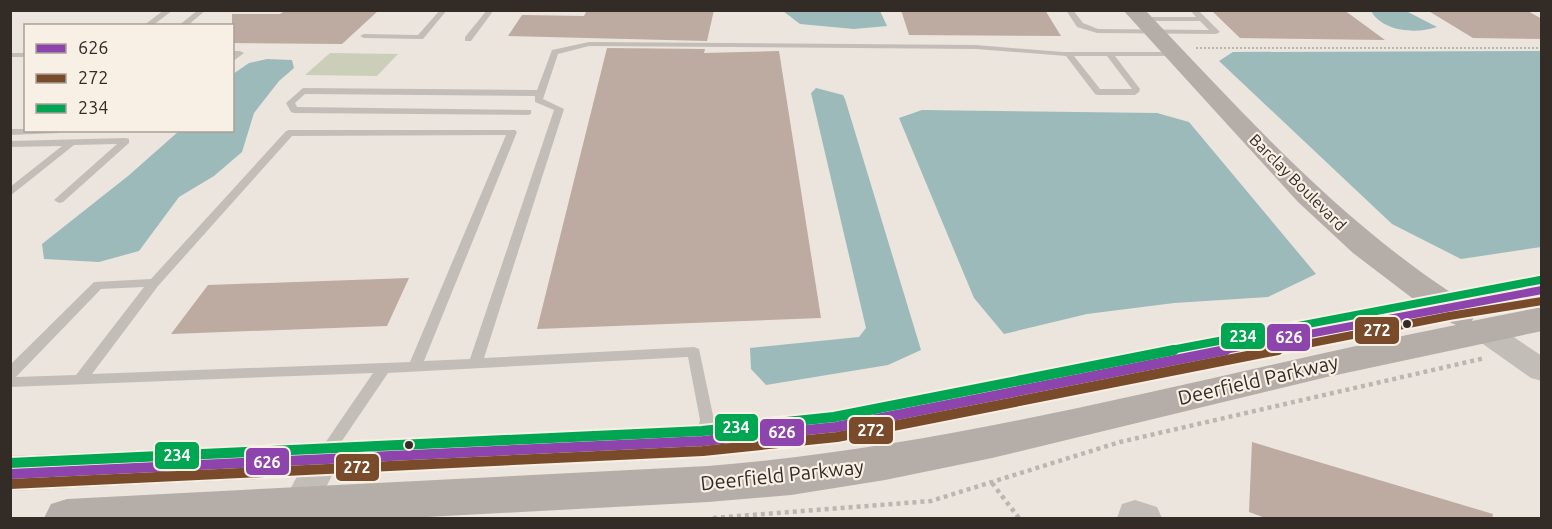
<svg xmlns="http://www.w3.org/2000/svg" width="1552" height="529" font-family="Ubuntu,sans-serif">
<rect width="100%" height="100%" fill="#ebe5de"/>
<polygon fill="#cbcfb9" points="330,53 398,54 377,76 305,75"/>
<g fill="#9cbaba">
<polygon points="783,11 880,11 887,26 854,29 800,24"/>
<path d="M1371,11h35l31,16c-21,7 -54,5 -66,-16z"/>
<polygon points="1541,51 1541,247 1461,259 1392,224 1219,61 1233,52"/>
<polygon points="267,59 292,60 294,68 279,81 254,113 242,152 214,176 179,197 139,251 99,262 44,259 42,244 128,176 179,131 232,130 233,74 249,63"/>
<polygon points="816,88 843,95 845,99 921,350 888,365 766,385 751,369 750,348 859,337 866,328 811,93"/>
<polygon points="922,110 1157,113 1189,122 1316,274 1268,297 1174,303 1087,314 1004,334 974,298 899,118"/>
</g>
<g fill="#bdaaa0">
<polygon points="286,10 379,10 342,44 232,43 232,14 280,14"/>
<polygon points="587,10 714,10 707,41 508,36 522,15 584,16"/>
<polygon points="901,10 1045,10 1061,36 909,35"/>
<polygon points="1211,10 1344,10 1385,40 1240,38"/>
<polygon points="1427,10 1526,10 1542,19 1542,39 1473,38"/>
<polygon points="607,48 705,49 704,53 779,51 821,318 537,329"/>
<polygon points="409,278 387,326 171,334 208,285"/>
<polygon points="1252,442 1493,514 1492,519 1268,519 1249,512"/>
</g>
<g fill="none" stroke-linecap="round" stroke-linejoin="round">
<polyline stroke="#bcb6b0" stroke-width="2" stroke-dasharray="2 2" stroke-linecap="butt" points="1196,48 1542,48"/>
<g stroke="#bcb6b0" stroke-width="4.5" stroke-dasharray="4 4" stroke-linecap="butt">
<polyline points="992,483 1019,518"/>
<polyline points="713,518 931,501 1120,442 1485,358"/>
</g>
<g fill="#c3bdb8" fill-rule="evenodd">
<polygon points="164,10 173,10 152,26 143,26"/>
<polygon points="198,10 206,10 187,26 178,26"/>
<polygon points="440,10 447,10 423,39 364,38 360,36 364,34 418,35"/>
<polygon points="487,10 494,10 471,41 465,41 465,37"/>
<polygon points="1066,10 1073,10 1083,23 1098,29 1209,30 1200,21 1141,21 1137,19 1141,17 1196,17 1190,10 1198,10 1220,32 1216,34 1097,33 1077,27"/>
<path d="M589,42l387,3 87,7h111l4,2 -4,2h-59l25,33 -1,3 -4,3h-37l-3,-1 -29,-38 -90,-7 -387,-3 -31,8 -15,45 21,10 -80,249 210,-11 5,2 15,71 -5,23 -5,2 -5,-2 -3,-4 4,-19 -12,-63 -300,16 -57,84 -5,2 -5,-2 -3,-4 3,-4 52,-76 -363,14v-22l84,-83 57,-3 135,-148 3,-1h226l2,2 -93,229 46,-2 84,-249 -19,-8v-6l-230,-2 -10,9 2,4 234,3v4l-3,1 -234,-2 -3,-1 -5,-9 17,-15 234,2 15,-40zM1074,56h33l25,33h-32zM506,135l-96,227 -318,12 66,-88 134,-150zM144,287l-68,88 -60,2 85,-88z"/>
<polygon points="232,51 240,51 244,53 232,62"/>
<rect x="10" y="53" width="16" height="4"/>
<polygon points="10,129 26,129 26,130 62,130 58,133 10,135"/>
<polygon points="126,138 129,139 129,143 63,202 59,203 54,200 117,144 74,145 10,196 10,187 62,146 10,147 10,141"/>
</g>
<g fill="#c3bdb8" fill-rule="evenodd">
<polygon points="1483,321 1493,323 1542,356 1542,381 1531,378 1473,337 1469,330 1473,323"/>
<polygon points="323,446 335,450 340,459 311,518 275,518 311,450"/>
<polygon points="1135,500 1157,507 1162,518 1117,518 1122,504"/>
</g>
<path fill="#b4ada8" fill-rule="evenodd" d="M1123,10h22c98,103 188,205 308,284l89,-15v22l-66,11 -4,9 70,-14v24l-215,46 -335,81 -107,22 -94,15 -83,7 -300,16h-364l7,-14 16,-5 641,-33c253,-20 499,-91 748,-141l-15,-7 -605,125 -133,14 -693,34v-35l693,-31 133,-14 580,-110 -63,-48 -55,-51z"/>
<defs>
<polyline id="bus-1-far1" points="1219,351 1542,290"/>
<polyline id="bus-1" points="10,474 703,441 836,427 1226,350"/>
<polyline id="bus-2-far1" points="1271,351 1449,316 1542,301"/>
<polyline id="bus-2" points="10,484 703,451 837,437 1278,350"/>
<polyline id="bus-3-far1" points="1166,351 1540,280"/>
<polyline id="bus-3" points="10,463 702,431 834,417 1174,350"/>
</defs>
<use href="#bus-1-far1" stroke="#f8efe5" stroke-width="12"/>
<use href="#bus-1" stroke="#f8efe5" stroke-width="14"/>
<use href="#bus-2-far1" stroke="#f8efe5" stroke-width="12"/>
<use href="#bus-2" stroke="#f8efe5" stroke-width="14"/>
<use href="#bus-3-far1" stroke="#f8efe5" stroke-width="12"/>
<use href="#bus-3" stroke="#f8efe5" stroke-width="14"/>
<use href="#bus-1-far1" stroke="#8e44ad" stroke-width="8"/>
<use href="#bus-1" stroke="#8e44ad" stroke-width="10"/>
<use href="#bus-2-far1" stroke="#7a4b2a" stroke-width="8"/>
<use href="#bus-2" stroke="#7a4b2a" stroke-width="10"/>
<use href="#bus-3-far1" stroke="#00a651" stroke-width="8"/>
<use href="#bus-3" stroke="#00a651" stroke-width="10"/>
</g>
<g fill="#332b26" stroke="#f8efe5" stroke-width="2">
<circle cx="1407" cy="324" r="5"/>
<circle cx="409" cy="445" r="5"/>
</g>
<g text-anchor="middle" stroke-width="4.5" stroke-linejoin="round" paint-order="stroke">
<g font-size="16" fill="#332b26" stroke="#f8efe5">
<text transform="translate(1298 182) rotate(45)" y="6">Barclay Boulevard</text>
</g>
<g font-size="20" fill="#332b26" stroke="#f8efe5">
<text transform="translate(1258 380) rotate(-13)" y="7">Deerfield Parkway</text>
<text transform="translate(782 475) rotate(-6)" y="7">Deerfield Parkway</text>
</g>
</g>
<g stroke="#f8efe5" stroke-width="2">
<rect x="1354" y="316" width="46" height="29" rx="6" fill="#7a4b2a"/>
<rect x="1220" y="322" width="46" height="28" rx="6" fill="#00a651"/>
<rect x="1266" y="323" width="45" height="29" rx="6" fill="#8e44ad"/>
<rect x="714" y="413" width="45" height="29" rx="6" fill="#00a651"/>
<rect x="848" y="416" width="46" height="29" rx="6" fill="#7a4b2a"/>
<rect x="759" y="418" width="46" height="29" rx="6" fill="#8e44ad"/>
<rect x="154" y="441" width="46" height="29" rx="6" fill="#00a651"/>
<rect x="245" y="447" width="45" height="29" rx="6" fill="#8e44ad"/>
<rect x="335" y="453" width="45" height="29" rx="6" fill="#7a4b2a"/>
</g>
<g font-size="16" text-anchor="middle" font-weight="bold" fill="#fff">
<text x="1377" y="336">272</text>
<text x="1243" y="342">234</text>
<text x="1289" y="343">626</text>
<text x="736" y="433">234</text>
<text x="871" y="436">272</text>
<text x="782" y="438">626</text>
<text x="177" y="461">234</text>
<text x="267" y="468">626</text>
<text x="357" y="473">272</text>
</g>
<rect width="1552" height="529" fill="none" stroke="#332b26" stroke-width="24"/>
<rect x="24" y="24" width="210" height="108" fill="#f8efe5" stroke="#a9a199" stroke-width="1.5"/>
<rect x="36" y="44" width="30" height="9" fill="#8e44ad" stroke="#a9a199" stroke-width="1.5"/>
<text x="78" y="54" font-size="18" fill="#332b26">626</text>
<rect x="36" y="74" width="30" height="9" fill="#7a4b2a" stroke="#a9a199" stroke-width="1.5"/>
<text x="78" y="84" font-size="18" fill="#332b26">272</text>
<rect x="36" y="104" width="30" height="9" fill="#00a651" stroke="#a9a199" stroke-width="1.5"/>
<text x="78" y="114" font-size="18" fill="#332b26">234</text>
</svg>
